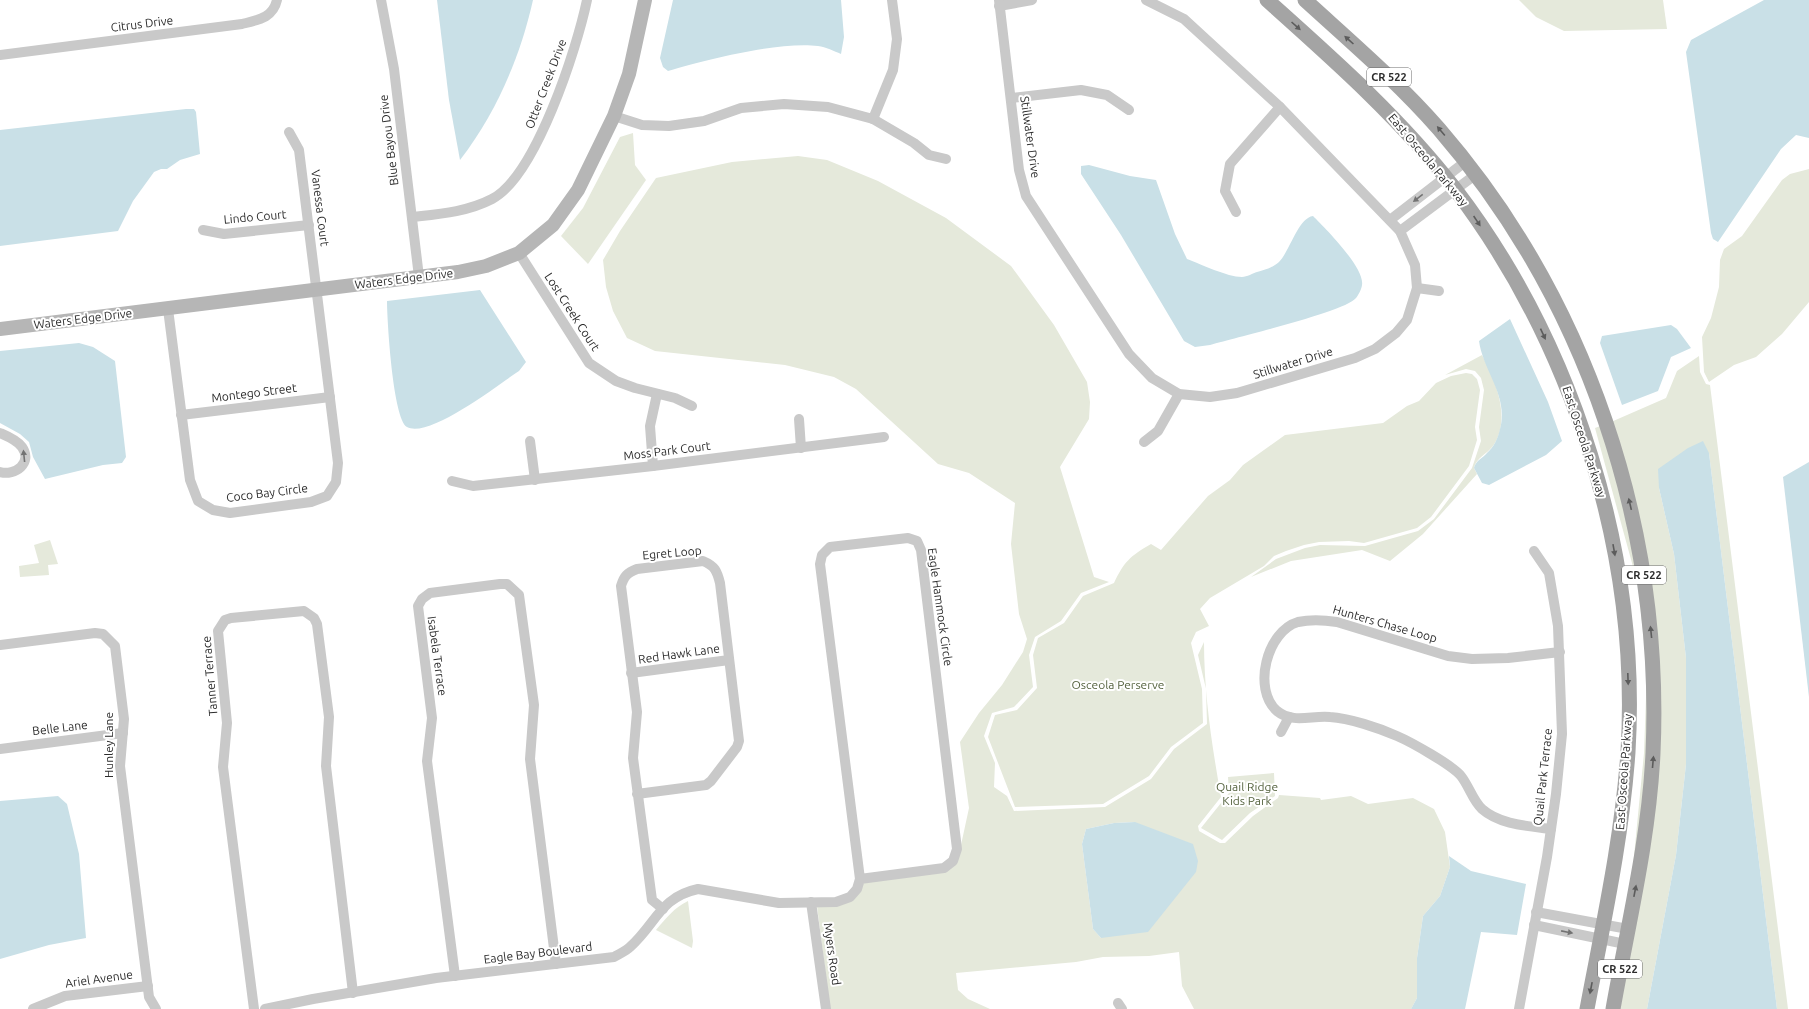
<svg xmlns="http://www.w3.org/2000/svg" width="1809" height="1009" font-family="Ubuntu,sans-serif">
<rect width="100%" height="100%" fill="#fff"/>
<g fill="#e5e9db" fill-rule="evenodd">
<polygon points="1519,0 1663,0 1667,29 1564,31 1536,17"/>
<polygon points="633,133 635,165 646,180 588,264 561,236 583,208 620,137"/>
<path d="M798,156l29,4 51,21 68,37 65,48 43,59 33,57 3,20 -1,17 -29,48 34,110 15,5 -28,11 -20,28 -26,16 -6,18 4,32 -19,20 -22,6 -8,23 11,27 -1,24 13,9 7,15 91,-4 46,-28 23,-30 33,-25 -1,-35 -8,-34 6,-13c0,52 8,104 17,155l-23,29 1,5 21,12h5l28,-27 25,-18 1,-3 41,3 1,2 30,-4 17,8 45,-6 21,11 11,23 5,35 -10,29 -17,20 -6,42v40l-6,11h-217l-12,-23 -3,-34 -30,4 -46,1 -27,5 -120,11 2,17 10,9 22,10h-160l-13,-103h19l27,-23 82,-11 16,-27 8,-37 -9,-66 19,-29 23,-28 21,-33 4,-13 -8,-25 -8,-70 4,-41 -46,-30 -31,-9 -82,-75 -22,-12 -49,-12 -130,-14 -28,-13 -14,-27 -7,-24 -3,-27 17,-29 36,-53 76,-16zM1135,822l-34,116 -8,-9 -11,-85 4,-15 28,-6z"/>
<polygon points="1809,169 1809,302 1782,334 1756,357 1734,365 1709,382 1704,372 1702,337 1711,318 1719,287 1720,260 1724,249 1742,236 1782,180 1790,174"/>
<path d="M1482,355c13,25 30,63 11,91 -6,8 -17,12 -19,22l3,6 -54,60 -33,27 -28,-11 -71,11 -40,16 25,-18 29,-11 15,-3 45,1 53,-15 16,-12 38,-51 9,-27 -2,-14 5,-37 -3,-12 -6,-7 -9,-2 -21,6z"/>
<polygon points="1699,356 1700,372 1706,384 1710,385 1788,1009 1777,1009 1709,453 1659,488 1674,554 1686,658 1686,764 1676,855 1647,1009 1617,1009 1659,715 1611,422 1666,398 1677,371"/>
<path d="M1466,373l6,1 5,5 3,11 -5,37 2,13 -8,26 -38,51 -14,11 -53,15 -15,-2 -30,1 -15,3 -18,6 -12,5 -10,10 -54,32 -10,11 9,17 -13,6 -5,11 11,46 1,34 -32,24 -22,29 -46,28 -88,3 -27,-70 7,-22 22,-5 20,-22 -4,-33 5,-17 26,-15 19,-27 31,-13c10,-21 16,-27 37,-39l10,6 47,-54 22,-16 13,-15 42,-30 98,-12 24,-17 12,-5 17,-18 15,-7z"/>
<path d="M1603,425c50,150 58,308 28,462l13,-134 3,-84 -9,-84 -43,-157z"/>
<polygon points="50,540 58,564 48,565 49,575 20,577 19,566 39,563 34,545"/>
<polygon points="1274,773 1275,796 1250,813 1222,840 1201,828 1229,793 1228,777"/>
<path d="M688,901l5,40 -1,7 -36,-18c10,-12 18,-22 32,-29z"/>
</g>
<g fill="#c9e0e7">
<path d="M437,0h96c-13,58 -37,113 -73,160l-11,-60z"/>
<path d="M673,0h168l3,37 -3,17c-7,-3 -15,-7 -23,-8 -38,-5 -112,14 -150,25l-5,-4 -3,-9z"/>
<polygon points="1764,0 1809,0 1809,138 1796,135 1781,149 1718,242 1713,239 1711,233 1686,52 1691,40"/>
<polygon points="186,109 194,109 196,112 200,154 180,160 167,169 161,169 154,172 133,201 118,231 0,246 0,130"/>
<path d="M1089,165l41,11 26,4 19,54 12,25c14,5 40,18 55,18 5,0 11,-4 15,-5 7,-2 17,-5 22,-10 11,-11 19,-44 34,-46 12,12 52,52 49,69 0,3 -4,11 -6,13 -11,14 -123,40 -146,47l-15,2 -11,-6 -63,-106 -40,-61v-8z"/>
<path d="M480,290l46,72 -7,9c-20,13 -90,68 -112,56 -14,-8 -20,-107 -20,-126z"/>
<path d="M1510,319l38,83 14,39 -16,14 -57,30 -7,-2 -8,-15c2,-8 8,-9 13,-15 7,-6 11,-15 13,-24 9,-33 -17,-58 -21,-88z"/>
<polygon points="1671,325 1677,329 1691,348 1671,357 1658,391 1622,405 1600,343 1602,336"/>
<polygon points="79,343 93,347 115,361 126,457 122,463 103,465 45,479 33,457 29,442 20,434 0,423 0,351"/>
<polygon points="1703,441 1709,453 1777,1009 1647,1009 1676,855 1686,764 1686,658 1674,554 1659,488 1658,469 1688,448"/>
<polygon points="1809,462 1809,697 1783,477"/>
<polygon points="58,796 67,804 79,854 86,938 49,945 0,959 0,801"/>
<polygon points="1135,822 1193,844 1198,861 1196,872 1148,932 1101,938 1093,929 1082,844 1086,829 1114,823"/>
<polygon points="1449,856 1471,871 1526,884 1517,935 1481,932 1465,1009 1411,1009 1417,998 1417,958 1423,916 1440,896 1450,867"/>
</g>
<g fill="none" stroke-linecap="round" stroke-linejoin="round">
<g stroke="#c9c9c9" stroke-width="10">
<polyline points="381,0 394,69 419,277"/>
<polyline points="999,0 1019,170 1026,196 1129,354 1152,378 1179,394 1210,397 1237,393 1355,358 1375,349 1396,333 1407,320 1417,288 1415,265 1400,231 1280,107 1184,19 1146,0"/>
<polyline points="999,6 1032,0"/>
<path d="M0,55l242,-31c16,-4 31,-6 35,-24"/>
<polyline points="1012,98 1081,90 1107,95 1129,110"/>
<polyline points="614,116 642,125 669,126 704,121 741,108 784,104 828,107 873,119 914,143 929,155 946,159"/>
<polyline points="873,119 893,70 897,39 892,0"/>
<polyline points="1236,212 1225,191 1230,164 1280,107"/>
<path d="M412,217c27,-3 55,-5 80,-18 44,-23 85,-151 95,-199"/>
<polyline points="1390,220 1465,162"/>
<polyline points="203,230 224,234 309,225"/>
<polyline points="1400,231 1475,175"/>
<polyline points="519,253 589,363 616,381 635,388 675,398 692,406"/>
<polyline points="1417,288 1439,291"/>
<polyline points="168,309 190,480 198,501 213,510 230,513 311,502 327,496 336,482 338,463 299,150 289,132"/>
<polyline points="181,415 330,397"/>
<polyline points="799,419 801,448"/>
<path d="M0,433c7,3 17,7 22,14 11,16 -7,29 -22,25"/>
<polyline points="530,441 535,480"/>
<polyline points="1144,442 1158,431 1179,394"/>
<polyline points="653,466 650,426 657,394"/>
<polyline points="452,481 473,486 653,466 884,437"/>
<polyline points="0,645 95,633 103,634 115,646 124,719 120,766 149,997 156,1009"/>
<polyline points="631,673 729,660"/>
<polyline points="1281,732 1289,717"/>
<polyline points="0,749 123,733"/>
<path d="M637,794l69,-9 5,-4 26,-34 2,-6 -19,-158c-3,-12 -5,-17 -17,-22l-66,8c-10,4 -13,7 -16,17l16,126 -4,46 19,142 11,9"/>
<path d="M1551,829c-22,-3 -51,-4 -69,-20 -9,-8 -13,-23 -21,-33 -9,-11 -50,-34 -64,-40 -18,-8 -48,-18 -67,-19 -18,-2 -37,7 -53,-6 -25,-22 -10,-80 21,-89 14,-3 26,-2 39,0l111,34 24,3 36,-1 52,-6"/>
<polyline points="811,902 826,1009"/>
<polyline points="1536,912 1628,929"/>
<polyline points="1534,925 1625,944"/>
<polyline points="455,976 427,761 432,718 418,606 422,599 430,593 500,584 507,584 519,595 534,705 530,759 556,964"/>
<polyline points="1118,1003 1122,1009"/>
<polyline points="33,1009 65,996 148,986"/>
<polyline points="254,1009 223,767 227,723 218,631 225,620 231,618 304,611 314,618 317,624 329,717 326,766 353,993"/>
<path d="M265,1009l48,-10 123,-21 178,-21c5,-3 12,-6 16,-10 26,-23 30,-50 68,-58l81,14 57,-1 14,-5 7,-8 3,-10 -40,-315 2,-9 8,-8 78,-9 9,3 4,9 36,299 -4,12 -9,7 -84,11"/>
<polyline points="1519,1009 1547,857 1556,794 1562,734 1558,626 1549,573 1534,551"/>
</g>
<polyline stroke="#b6b6b6" stroke-width="14" points="0,329 458,272 486,266 519,253 553,225 578,190 614,116 629,74 645,0"/>
<g stroke="#a4a4a4" stroke-width="15">
<path d="M1267,0c66,59 133,118 188,189 119,156 185,366 173,563 -6,87 -25,172 -41,257"/>
<path d="M1305,0c46,42 93,82 134,129 148,171 224,399 214,624 -4,87 -25,171 -40,256"/>
</g>
</g>
<defs><path id="oneway-solid" d="M-6-.8H1V-3.2L6.5 0L1 3.2V.8H-6Z"/></defs>
<g fill="#5c5c5c">
<use href="#oneway-solid" transform="translate(1296 26) rotate(42)"/>
<use href="#oneway-solid" transform="translate(1349 40) rotate(-138)"/>
<use href="#oneway-solid" transform="translate(1441 131) rotate(-130)"/>
<use href="#oneway-solid" transform="translate(1477 221) rotate(56)"/>
<use href="#oneway-solid" transform="translate(1543 334) rotate(65)"/>
<use href="#oneway-solid" transform="translate(1630 504) rotate(-103)"/>
<use href="#oneway-solid" transform="translate(1614 550) rotate(80)"/>
<use href="#oneway-solid" transform="translate(1651 632) rotate(-96)"/>
<use href="#oneway-solid" transform="translate(1628 679) rotate(88)"/>
<use href="#oneway-solid" transform="translate(1653 762) rotate(-85)"/>
<use href="#oneway-solid" transform="translate(1635 891) rotate(-79)"/>
<use href="#oneway-solid" transform="translate(1591 988) rotate(101)"/>
</g>
<g fill="#737373">
<use href="#oneway-solid" transform="translate(1418 198) rotate(142)"/>
<use href="#oneway-solid" transform="translate(24 456) rotate(-96)"/>
<use href="#oneway-solid" transform="translate(1567 932) rotate(11)"/>
</g>
<g text-anchor="middle" stroke-width="4" stroke-linejoin="round" paint-order="stroke">
<g fill="#fff" stroke="#6b6b6b" stroke-width="1">
<rect x="1367" y="68" width="44" height="18" rx="3"/>
<rect x="1622" y="566" width="44" height="18" rx="3"/>
<rect x="1598" y="960" width="44" height="18" rx="3"/>
</g>
<g font-size="11" font-weight="bold" fill="#2c2c2c">
<text x="1389" y="81">CR 522</text>
<text x="1644" y="579">CR 522</text>
<text x="1620" y="973">CR 522</text>
</g>
<g font-size="12" fill="#2c2c2c" stroke="#fff">
<text transform="translate(142 24) rotate(-7)" y="4">Citrus Drive</text>
<text transform="translate(546 84) rotate(-69)" y="4">Otter Creek Drive</text>
<text transform="translate(1030 137) rotate(82)" y="4">Stillwater Drive</text>
<text transform="translate(389 140) rotate(-97)" y="4">Blue Bayou Drive</text>
<text transform="translate(1428 160) rotate(50)" y="4">East Osceola Parkway</text>
<text transform="translate(320 208) rotate(83)" y="4">Vanessa Court</text>
<text transform="translate(255 217) rotate(-5)" y="4">Lindo Court</text>
<text transform="translate(404 279) rotate(-7)" y="4">Waters Edge Drive</text>
<text transform="translate(572 312) rotate(57)" y="4">Lost Creek Court</text>
<text transform="translate(83 319) rotate(-7)" y="4">Waters Edge Drive</text>
<text transform="translate(1293 363) rotate(-17)" y="4">Stillwater Drive</text>
<text transform="translate(254 393) rotate(-7)" y="4">Montego Street</text>
<text transform="translate(1584 442) rotate(72)" y="4">East Osceola Parkway</text>
<text transform="translate(667 451) rotate(-7)" y="4">Moss Park Court</text>
<text transform="translate(267 493) rotate(-7)" y="4">Coco Bay Circle</text>
<text transform="translate(672 553) rotate(-5)" y="4">Egret Loop</text>
<text transform="translate(940 607) rotate(82)" y="4">Eagle Hammock Circle</text>
<text transform="translate(1385 624) rotate(16)" y="4">Hunters Chase Loop</text>
<text transform="translate(679 654) rotate(-8)" y="4">Red Hawk Lane</text>
<text transform="translate(437 656) rotate(82)" y="4">Isabela Terrace</text>
<text transform="translate(210 676) rotate(-95)" y="4">Tanner Terrace</text>
<text transform="translate(60 728) rotate(-7)" y="4">Belle Lane</text>
<text transform="translate(109 745) rotate(-90)" y="4">Hunley Lane</text>
<text transform="translate(1624 772) rotate(-86)" y="4">East Osceola Parkway</text>
<text transform="translate(1543 777) rotate(-84)" y="4">Quail Park Terrace</text>
<text transform="translate(538 953) rotate(-7)" y="4">Eagle Bay Boulevard</text>
<text transform="translate(832 954) rotate(82)" y="4">Myers Road</text>
<text transform="translate(99 979) rotate(-8)" y="4">Ariel Avenue</text>
</g>
<g font-size="12" fill="#55633f" stroke="#fff">
<text x="1118" y="689">Osceola Perserve</text>
<text x="1247" y="791">Quail Ridge<tspan x="1247" dy="14">Kids Park</tspan></text>
</g>
</g>
</svg>
